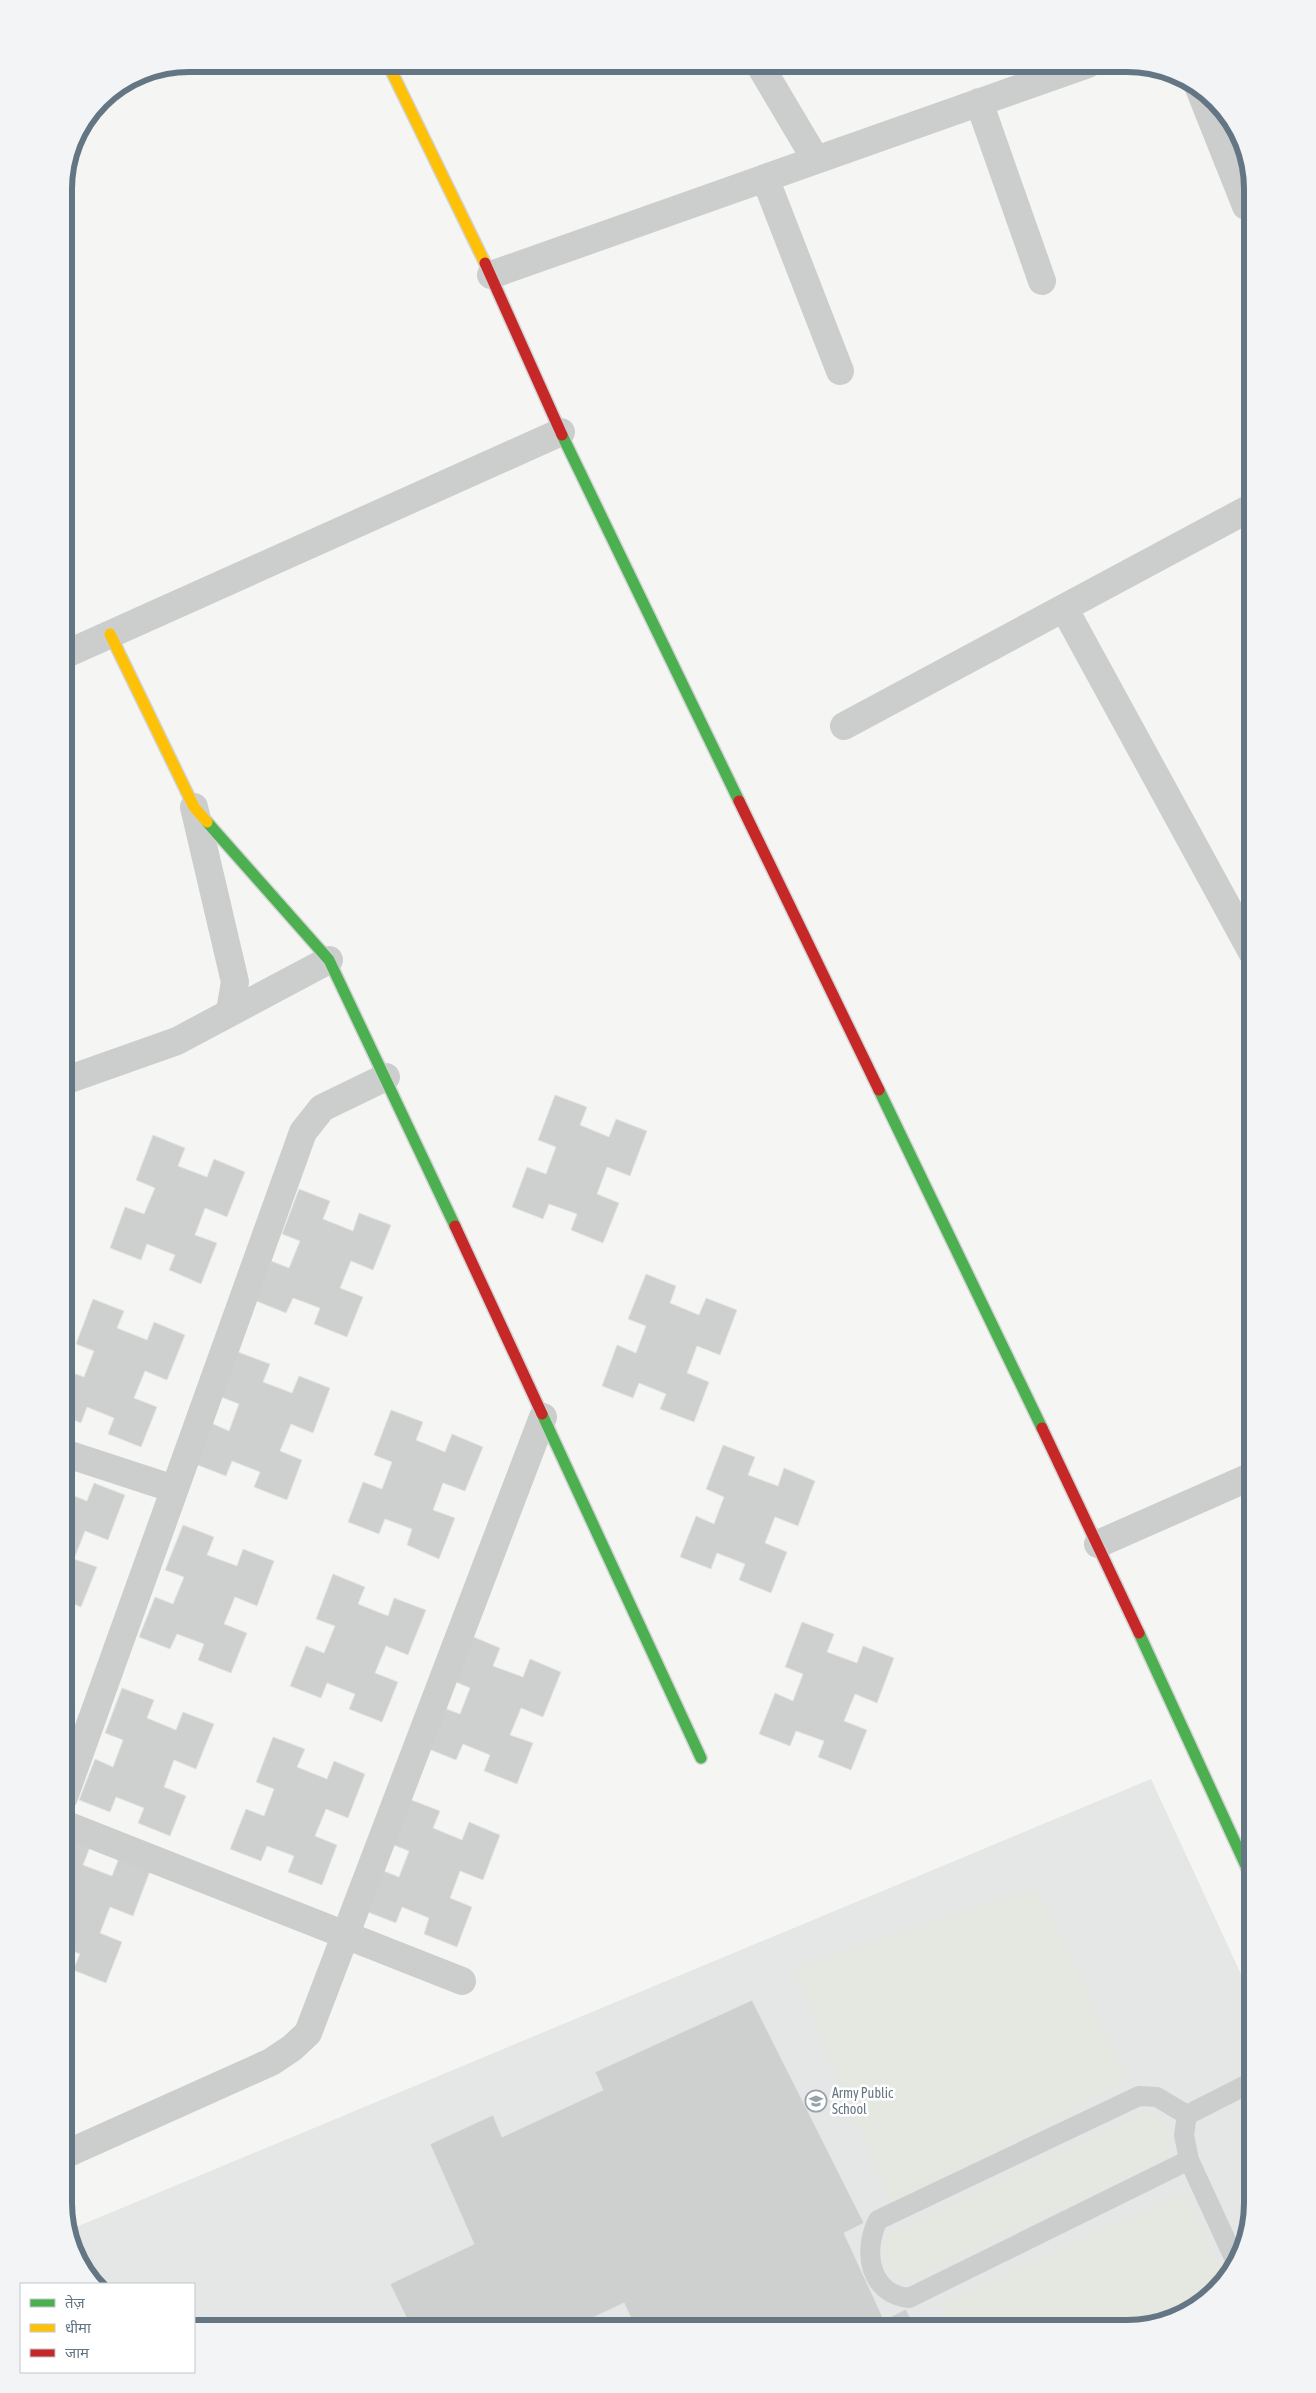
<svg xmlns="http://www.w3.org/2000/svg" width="1316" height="2393" font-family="'Asap Condensed','Noto Sans Devanagari',sans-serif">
<rect width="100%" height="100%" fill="#f5f5f3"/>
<path fill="#e5e7e6" d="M1151,1779L1252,1998V2204L1231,2274L1175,2320L1126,2329H194V2284H100L73,2252L69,2230Z"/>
<path fill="#e4e8e1" d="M1038,1888L1128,2081L892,2204L792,1968Z
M1145,2111L1162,2115L1172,2141L1163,2160L912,2280L893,2277L880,2253L891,2232Z
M1185,2191L1225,2278L1175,2320L1126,2329H952L941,2304Z"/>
<path fill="#ced0cf" stroke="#e4e4e3" d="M555,1095L587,1107L580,1125L609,1137L616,1119L647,1131L630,1176L607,1167L597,1194L619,1203L603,1243L571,1230L577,1214L549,1204L543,1219L512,1207L527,1167L546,1174L556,1147L538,1140Z
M153,1135L185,1148L178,1166L207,1177L214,1159L245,1172L227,1217L205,1208L195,1235L217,1243L201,1284L169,1270L175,1255L147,1244L141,1260L110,1248L125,1207L144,1214L155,1188L136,1180Z
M299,1189L330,1201L323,1219L353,1231L359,1213L391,1225L373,1270L351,1261L340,1288L363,1297L347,1337L314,1324L320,1308L293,1298L286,1313L256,1301L271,1261L289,1268L300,1241L282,1234Z
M646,1274L676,1286L670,1303L699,1315L706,1298L737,1310L720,1355L697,1346L687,1373L709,1382L694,1422L660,1409L666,1394L639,1383L633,1398L602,1386L617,1345L636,1353L646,1326L628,1319Z
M93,1299L124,1311L117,1328L147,1340L154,1322L185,1335L167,1380L145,1371L134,1398L157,1407L141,1447L108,1434L114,1418L87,1407L81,1423L64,1416L65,1370L84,1377L94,1351L76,1344Z
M238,1352L270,1364L263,1382L292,1393L299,1376L330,1388L313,1433L291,1424L280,1451L302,1460L287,1500L254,1487L260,1472L232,1461L226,1476L195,1464L211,1423L229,1431L239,1404L221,1397Z
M391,1410L423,1422L416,1440L445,1452L452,1434L483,1447L465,1491L443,1483L433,1510L455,1518L439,1559L407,1545L412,1529L385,1519L379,1534L348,1522L363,1482L382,1489L392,1462L374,1455Z
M723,1445L755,1457L748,1475L778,1486L784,1468L815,1481L798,1526L775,1517L765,1543L787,1552L771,1593L739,1580L745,1564L717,1553L711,1569L680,1557L696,1516L714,1524L724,1497L706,1489Z
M94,1483L125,1495L108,1540L85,1531L74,1559L97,1567L81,1607L64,1600V1492L87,1501Z
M183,1525L214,1537L207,1555L237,1566L243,1549L274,1561L257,1606L235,1597L224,1624L247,1633L231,1673L198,1660L204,1644L177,1634L170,1649L139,1637L155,1597L173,1604L184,1577L165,1570Z
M333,1574L365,1587L358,1604L388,1616L394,1598L426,1610L408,1655L386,1646L375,1673L398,1682L382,1722L349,1709L355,1694L327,1683L321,1698L290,1686L306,1646L324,1653L335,1626L316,1619Z
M802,1622L834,1634L827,1652L857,1663L863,1646L894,1658L877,1703L855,1694L844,1721L867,1730L851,1770L818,1757L824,1741L796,1731L790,1746L759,1734L775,1693L793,1701L803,1674L785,1667Z
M469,1635L500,1648L493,1666L523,1677L530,1659L561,1672L543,1717L521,1708L510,1735L533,1743L517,1784L484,1771L490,1755L463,1744L456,1760L426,1748L441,1707L460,1714L470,1688L451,1680Z
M122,1688L154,1700L147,1718L176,1730L183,1712L214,1724L196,1769L174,1760L164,1787L186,1796L170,1836L138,1823L144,1808L116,1797L110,1812L79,1800L95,1759L113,1767L123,1740L105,1733Z
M273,1737L305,1749L297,1767L327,1779L334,1761L365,1774L348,1818L326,1809L315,1836L337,1845L322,1885L288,1872L294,1856L267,1846L261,1861L230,1849L246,1809L264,1816L274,1789L256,1782Z
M409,1799L440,1811L433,1828L462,1840L469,1822L500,1835L483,1880L460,1871L450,1898L472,1907L457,1947L424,1934L429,1918L402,1907L396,1923L365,1911L381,1870L399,1877L409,1851L391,1844Z
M64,1837L90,1847L83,1865L112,1876L119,1858L150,1871L133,1916L110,1907L100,1933L122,1942L106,1983L73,1970L80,1954L64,1948Z
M752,2000L864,2223L844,2233L884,2320L906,2309L916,2329H636L624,2303L569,2329H412L390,2284L474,2244L430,2144L493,2115L502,2137L603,2090L595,2072Z"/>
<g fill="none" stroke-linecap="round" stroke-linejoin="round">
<g stroke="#d2d3d4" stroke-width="14">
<path id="fast" d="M562,435L739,801
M207,822L329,960L455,1226
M879,1090L1042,1428
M542,1414L701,1758
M1139,1633L1252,1879"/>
</g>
<g stroke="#d2d3d4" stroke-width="14">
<path id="slow" d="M388,64L485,263
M110,634L194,807L207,822"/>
</g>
<g stroke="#d2d3d4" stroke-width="14">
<path id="jam" d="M485,263L562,435
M739,801L879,1090
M455,1226L542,1414
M1042,1428L1139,1633"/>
</g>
<path stroke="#cccece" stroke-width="20" d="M1187,2115L1157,2097L1139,2096L878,2220C862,2252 870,2294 909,2298L1189,2160
M1235,2260L1189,2160L1184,2135L1187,2115L1252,2082"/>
<path stroke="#cccece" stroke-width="28" d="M759,64L816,160
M1199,88L1246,206
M979,102L1042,281
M765,178L840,371
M491,275L1088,64
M1064,608L1252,952
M64,655L561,432
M844,726L1252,507
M194,807L235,982L230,1011
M64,1081L177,1041L329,960
M64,1453L174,1489
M1098,1544L1252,1476
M64,1797L303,1132L322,1108L386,1077
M64,1824L462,1981
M64,2155L271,2062L292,2048L308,2033L543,1417"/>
<use href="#fast" stroke="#4caf50" stroke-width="11"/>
<use href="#slow" stroke="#ffc107" stroke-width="11"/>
<use href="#jam" stroke="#c62828" stroke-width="11"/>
</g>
<defs>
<g id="school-ring" transform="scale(1.125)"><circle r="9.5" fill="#fff" stroke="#97a2ab" stroke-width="1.5"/><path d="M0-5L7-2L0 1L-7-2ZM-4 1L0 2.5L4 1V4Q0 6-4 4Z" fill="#97a2ab"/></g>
</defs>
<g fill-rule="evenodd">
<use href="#school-ring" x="816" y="2101"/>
</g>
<g text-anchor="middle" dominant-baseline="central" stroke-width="5" stroke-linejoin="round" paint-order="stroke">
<g font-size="14" fill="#647684" stroke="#fff" text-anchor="start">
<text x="832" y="2093">Army Public<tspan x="832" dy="16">School</tspan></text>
</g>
</g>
<path d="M0 0H1316V2393H0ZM189 72H1127A117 117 0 0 1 1244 189V2203A117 117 0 0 1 1127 2320H189A117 117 0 0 1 72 2203V189A117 117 0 0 1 189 72Z" fill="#f3f4f5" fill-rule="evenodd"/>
<path fill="none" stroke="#647684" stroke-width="6" d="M189 72H1127A117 117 0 0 1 1244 189V2203A117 117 0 0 1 1127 2320H189A117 117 0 0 1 72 2203V189A117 117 0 0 1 189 72Z"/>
<rect x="20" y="2283" width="175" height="90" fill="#ffffff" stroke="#c1c8ce"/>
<rect x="30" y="2299" width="25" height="8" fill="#4caf50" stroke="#c1c8ce"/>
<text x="65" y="2308" font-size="15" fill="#647684">तेज़</text>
<rect x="30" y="2324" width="25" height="8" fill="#ffc107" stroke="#c1c8ce"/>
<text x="65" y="2333" font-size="15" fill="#647684">धीमा</text>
<rect x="30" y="2349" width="25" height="8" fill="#c62828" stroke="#c1c8ce"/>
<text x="65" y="2358" font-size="15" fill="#647684">जाम</text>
</svg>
